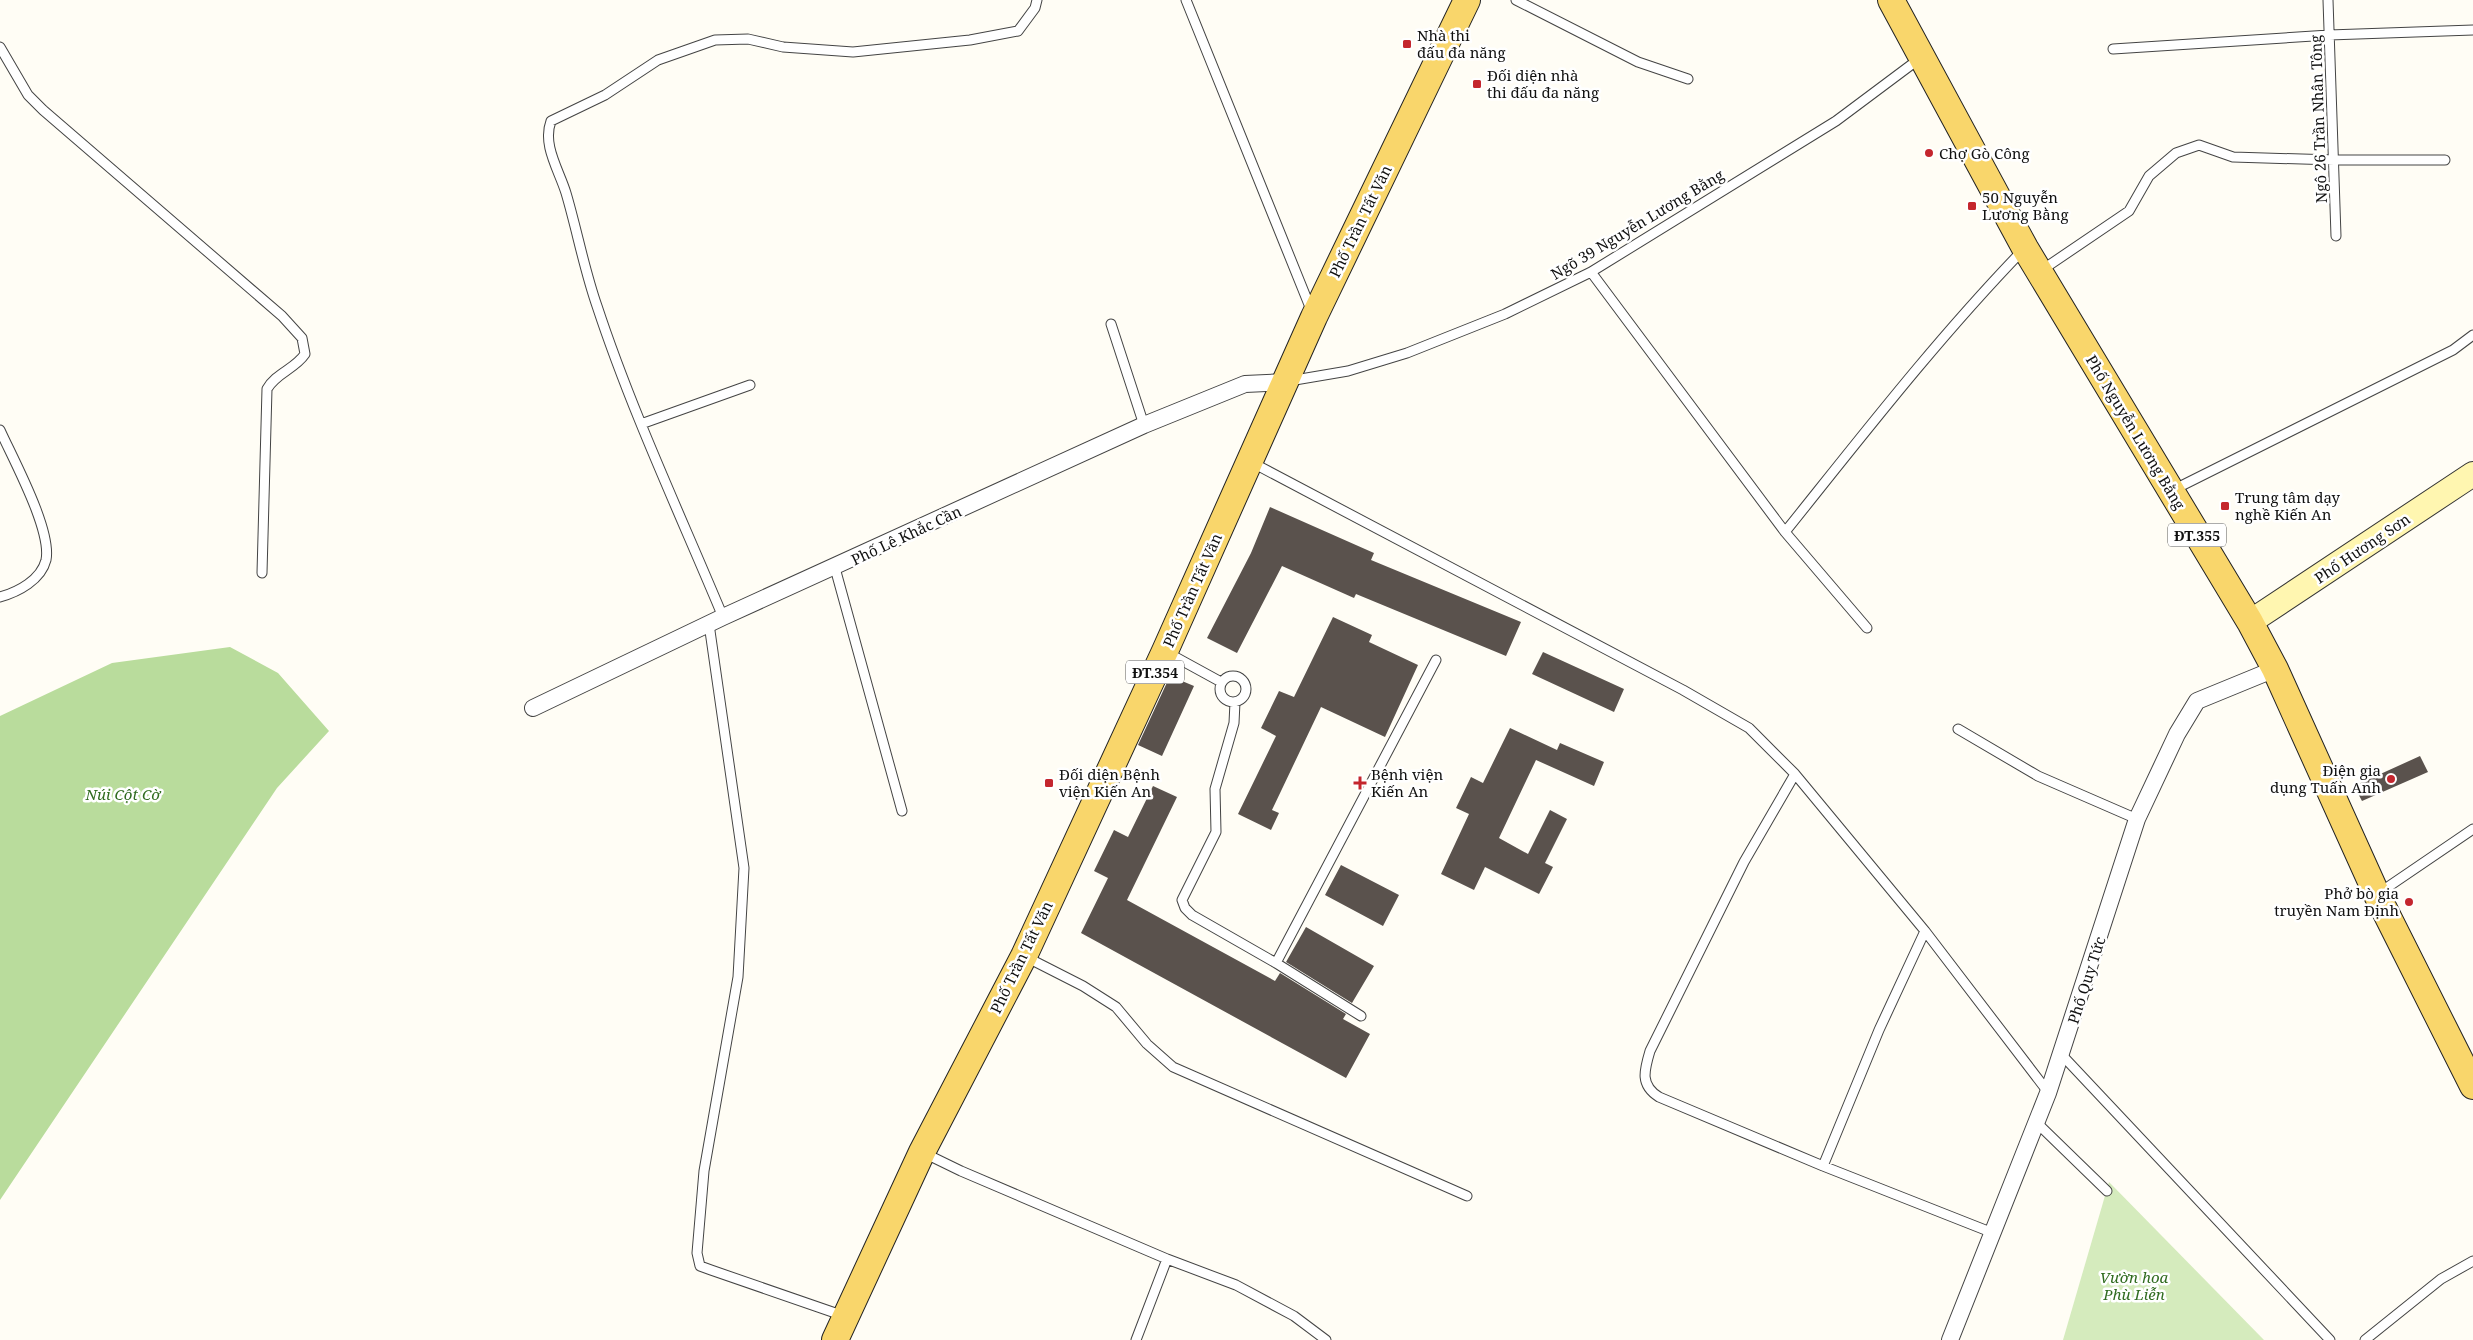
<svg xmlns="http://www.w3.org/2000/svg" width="2473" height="1340" font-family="'Noto Serif',serif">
<rect width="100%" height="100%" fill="#fffdf5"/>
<path fill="#d5ebbd" d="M2109,1182L2264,1340H2063Z"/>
<path fill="#b9dc9c" d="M230,647L278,673L329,731L277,788L0,1200V716L112,663Z"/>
<path fill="#5a524d" d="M1270,507L1374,553L1371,560L1521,622L1506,656L1356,594L1354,598L1282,566L1237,653L1207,638L1251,553Z
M1333,617L1372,635L1369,642L1418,665L1385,737L1321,707L1272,810L1279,813L1271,830L1238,814L1276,736L1261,728L1279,691L1294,697Z
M1543,652L1624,689L1614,712L1532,674Z
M1170,676L1194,686L1162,756L1138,745Z
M1510,728L1557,750L1560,743L1604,762L1594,786L1536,760L1499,838L1528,854L1550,810L1567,819L1545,863L1553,867L1539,894L1485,867L1474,890L1441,874L1469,814L1456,808L1471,777L1483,783Z
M2420,756L2428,772L2362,801L2354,786Z
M1153,786L1177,797L1127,900L1275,981L1280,973L1346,1014L1343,1019L1370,1034L1346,1078L1081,933L1108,878L1094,871L1114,830L1128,837Z
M1341,865L1399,895L1383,926L1325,895Z
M1306,927L1374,966L1352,1003L1286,962Z"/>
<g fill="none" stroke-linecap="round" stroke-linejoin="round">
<g stroke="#444" stroke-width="11">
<path id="lane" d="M1186,0L1312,312
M1516,0L1638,62L1688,79
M2328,0L2336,236
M0,47L28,95L43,110L282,316L302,338L305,354C295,369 276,373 267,389L262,573
M2113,49L2329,35L2473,30
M2042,270L2129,211L2149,176L2176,153L2199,145L2233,157L2334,160H2445
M1591,272L1785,532L1867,628
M1111,324L1144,425
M1289,381L1348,371L1407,353L1505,314L1591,272L1836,121L1919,59
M641,424L750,385
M0,430C13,459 52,530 46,560C41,580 18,592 0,597
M1251,462L1683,690L1749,728L1795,774L1925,931L2048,1092
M2173,490L2453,350L2473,335
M1785,532C1862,436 1937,339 2023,250
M835,568L902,811
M723,617C680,514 632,412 597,306C584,269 577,230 566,193C559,170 542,145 551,121L605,95L658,60L715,40L748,39L783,47L853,52L970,40L1018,31L1035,8L1037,0
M709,624L744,868L738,977L704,1171L697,1253L700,1266L711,1270L844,1316
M1168,653L1221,682
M1220 689a13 13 0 1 1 26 0a13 13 0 1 1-26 0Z
M1235,702L1234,723L1215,789L1216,832L1182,900L1185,908L1192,915L1276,963L1436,660
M1958,729L2038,776L2137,819
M1795,774L1744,862L1650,1051C1644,1071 1640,1085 1659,1097L1823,1166L1993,1233
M2379,893L2473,829
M1026,957L1083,986L1116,1007L1147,1044L1173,1067L1467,1196
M1276,963L1361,1016
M2061,1054L2330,1340
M2036,1122L2107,1191
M924,1153L961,1171L1167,1259L1236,1285L1294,1316L1326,1340
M1823,1166L1879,1030L1925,931
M1136,1340L1167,1259
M2365,1340L2441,1279L2473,1261"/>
</g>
<g stroke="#444" stroke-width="18">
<path id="street" d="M533,708L723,617L1144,425L1245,384L1285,382
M1950,1340L2048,1093L2137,819L2177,734L2197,701L2275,669"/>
</g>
<g stroke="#333" stroke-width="26">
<path id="secondary" d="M2250,622L2473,474"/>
</g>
<g stroke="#222" stroke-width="28">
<path id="primary" d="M1891,0L2025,248L2250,622L2275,669L2377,895L2473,1086
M835,1340L922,1152L1024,956L1165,651L1314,317L1467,0"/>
</g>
<use href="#lane" stroke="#fff" stroke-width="9"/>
<use href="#street" stroke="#fff" stroke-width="16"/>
<use href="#secondary" stroke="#fff6b0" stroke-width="24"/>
<use href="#primary" stroke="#f9d66b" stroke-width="26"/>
</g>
<g fill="#c4262e" stroke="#fff" stroke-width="2">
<rect x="1402" y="39" width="10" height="10" rx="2.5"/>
<rect x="1472" y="79" width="10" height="10" rx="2.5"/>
<circle cx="1929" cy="153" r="5"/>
<rect x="1967" y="201" width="10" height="10" rx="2.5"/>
<rect x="2220" y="501" width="10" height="10" rx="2.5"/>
<circle cx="2391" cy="779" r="5"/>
<rect x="1044" y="778" width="10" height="10" rx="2.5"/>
<path d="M1357.5 775.5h5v5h5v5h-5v5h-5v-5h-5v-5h5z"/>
<circle cx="2409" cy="902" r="5"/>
</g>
<g text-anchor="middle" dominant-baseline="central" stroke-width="5" stroke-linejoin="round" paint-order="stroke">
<g fill="#fff" stroke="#585858" stroke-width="1">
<rect x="2168" y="523.5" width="58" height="23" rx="4"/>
<rect x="1126" y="660.5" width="58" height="23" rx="4"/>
</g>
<g font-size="14" font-weight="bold" fill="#111">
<text x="2197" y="535">ĐT.355</text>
<text x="1155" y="672">ĐT.354</text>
</g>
<g font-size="15" fill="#111" stroke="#fff" text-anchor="start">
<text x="1417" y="35">Nhà thi<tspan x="1417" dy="17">đấu đa năng</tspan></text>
<text x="1487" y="75">Đối diện nhà<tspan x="1487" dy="17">thi đấu đa năng</tspan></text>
<text x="1939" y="153">Chợ Gò Công</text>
<text x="1982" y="197">50 Nguyễn<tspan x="1982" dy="17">Lương Bằng</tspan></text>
<text x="2235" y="497">Trung tâm dạy<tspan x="2235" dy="17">nghề Kiến An</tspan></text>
<text x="2381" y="770" text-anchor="end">Điện gia<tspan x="2381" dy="17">dụng Tuấn Anh</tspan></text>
<text x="1059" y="774">Đối diện Bệnh<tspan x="1059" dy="17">viện Kiến An</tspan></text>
<text x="1371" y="774">Bệnh viện<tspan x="1371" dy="17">Kiến An</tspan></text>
<text x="2399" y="893" text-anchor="end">Phở bò gia<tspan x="2399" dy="17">truyền Nam Định</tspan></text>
</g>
<g font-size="15" fill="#111" stroke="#fff">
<text transform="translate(2318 119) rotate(-92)">Ngô 26 Trần Nhân Tông</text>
<text transform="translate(1360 221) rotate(-64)">Phố Trần Tất Văn</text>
<text transform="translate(1637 224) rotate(-31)">Ngõ 39 Nguyễn Lương Bằng</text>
<text transform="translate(2136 432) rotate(59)">Phố Nguyễn Lương Bằng</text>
<text transform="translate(906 535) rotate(-25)">Phố Lê Khắc Cần</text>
<text transform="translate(2362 548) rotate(-34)">Phố Hương Sơn</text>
<text transform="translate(1192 590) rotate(-66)">Phố Trần Tất Văn</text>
<text transform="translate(1021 957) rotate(-64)">Phố Trần Tất Văn</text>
<text transform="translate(2086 980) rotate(-72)">Phố Quy Tức</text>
</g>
<g font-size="15" font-style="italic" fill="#2f6b1f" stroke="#fff">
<text x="123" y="794">Núi Cột Cờ</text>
<text x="2134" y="1277">Vườn hoa<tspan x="2134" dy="17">Phù Liễn</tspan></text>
</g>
</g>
</svg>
